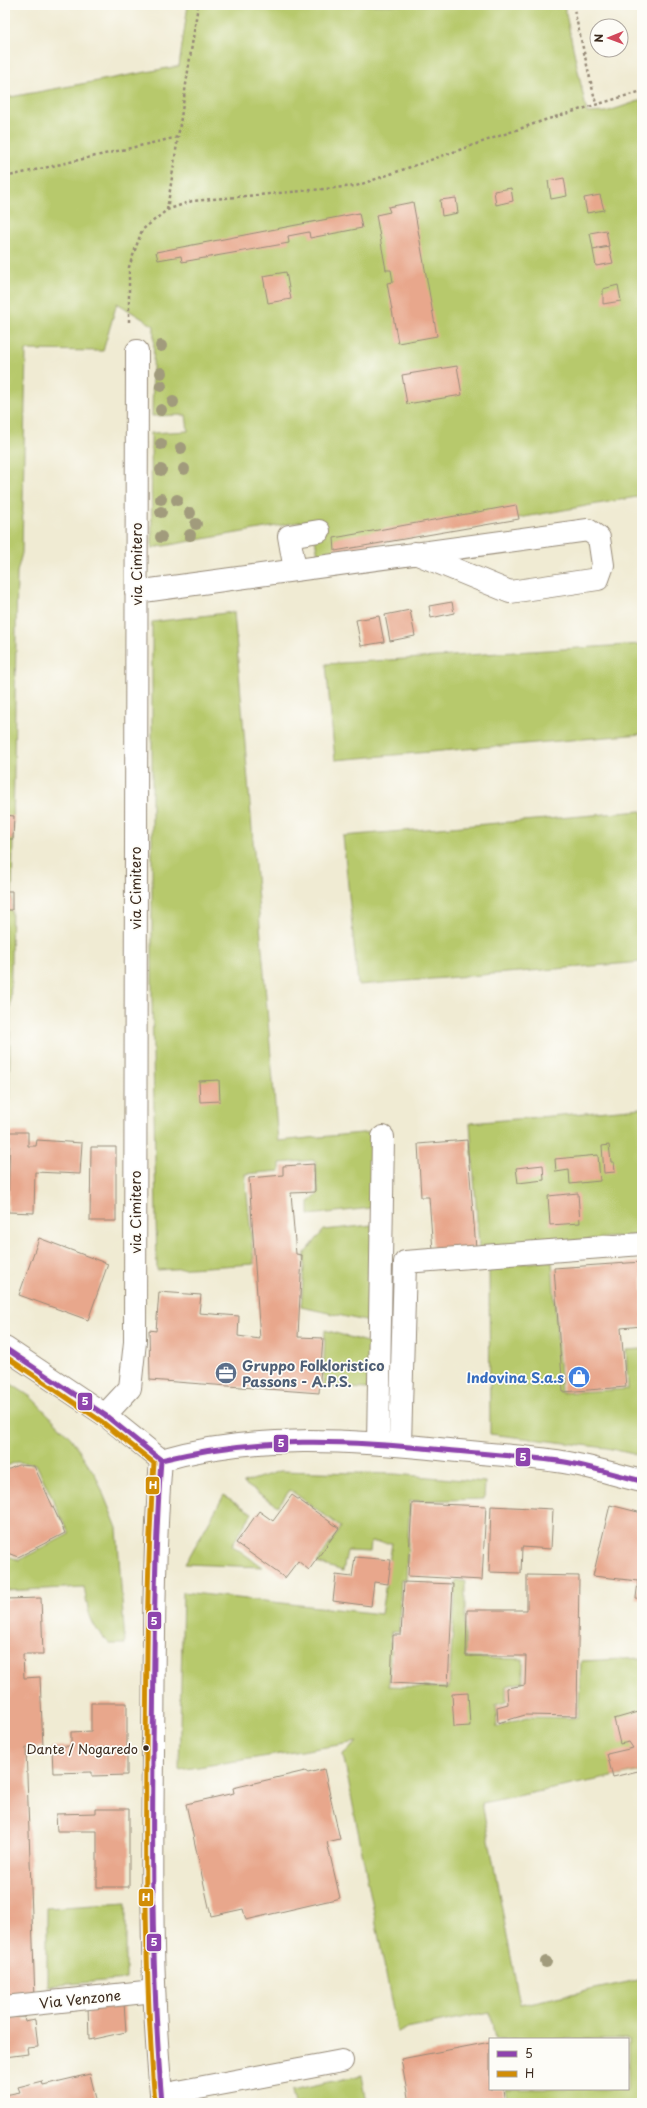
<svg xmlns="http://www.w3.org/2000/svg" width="647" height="2108" font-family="'Playpen Sans',sans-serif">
<rect width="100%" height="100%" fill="#fdfcf7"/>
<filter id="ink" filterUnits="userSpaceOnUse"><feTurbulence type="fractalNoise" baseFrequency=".025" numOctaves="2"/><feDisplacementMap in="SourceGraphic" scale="8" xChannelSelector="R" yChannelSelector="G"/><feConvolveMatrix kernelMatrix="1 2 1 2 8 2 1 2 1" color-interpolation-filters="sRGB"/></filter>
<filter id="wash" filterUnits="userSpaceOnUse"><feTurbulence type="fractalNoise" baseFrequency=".012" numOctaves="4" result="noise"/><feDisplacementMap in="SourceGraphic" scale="16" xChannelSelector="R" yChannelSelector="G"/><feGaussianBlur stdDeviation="0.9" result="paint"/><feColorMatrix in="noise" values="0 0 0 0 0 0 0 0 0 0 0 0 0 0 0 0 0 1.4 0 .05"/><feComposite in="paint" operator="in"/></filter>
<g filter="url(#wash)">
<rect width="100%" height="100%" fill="#f0ebd3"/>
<path fill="#b7c96c" stroke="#797a45" d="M188,5H564L587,113L606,112L642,100V496L318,554L311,520L152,548L151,433L188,431L186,415L152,416L154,326L117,303L103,351L26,350L22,553L17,572L9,1100L5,1089V98L179,66Z
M234,612L278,1141L372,1132L371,1208L309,1215V1202L318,1193L315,1160L280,1163V1171L245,1174L254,1264L157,1270L152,1000V622Z
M642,644V734L335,760L326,664Z
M642,811V962L358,985L343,836Z
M642,1108V1235L479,1248L470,1123Z
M372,1225L370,1322L301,1307L305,1253L324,1230Z
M552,1261L561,1393L628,1389L626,1350L642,1349V1456L607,1448L490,1434L489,1266Z
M325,1330L370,1343L369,1389L323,1387Z
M5,1380L31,1397L71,1438L96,1476L117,1528L125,1644H110C88,1623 89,1614 84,1587L5,1591V1555L19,1560L69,1534L36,1464L16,1462L5,1467Z
M280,1471L395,1474L485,1482L484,1499L410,1501L406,1579H401L399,1632H391L389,1686L449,1688L456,1581H465V1658L523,1659V1682L506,1686V1702L496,1705L497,1727L526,1717L578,1718L581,1661L642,1658V1771L482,1803L520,2005L642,1979V2103H508L505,2089H628V2039H495L490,2012L397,2031L343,1754L358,1742L179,1770L183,1592L381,1614L392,1543L371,1542L370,1552L347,1551L343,1571L317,1563L341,1527L290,1490L278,1506L243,1483Z
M224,1495L252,1513L232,1545L262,1567L185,1564Z
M126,1903V1979L47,1986V1908Z
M362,2075L367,2103H295L292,2090Z"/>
<g id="blocks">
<path fill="#e8a78c" d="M564,178L567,196L551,199L548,181Z
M511,188L513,201L496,205L494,191Z
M600,195L604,210L587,213L584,198Z
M456,198L458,213L442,216L440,200Z
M413,202L437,336L398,343L387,283L393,282L391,270H386L376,215L390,212L388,207Z
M359,213L362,228L310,238L309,232L288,236L289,243L182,262L181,256L158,260L156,252Z
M606,230L609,246L593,249L590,233Z
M609,247L613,263L596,266L593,250Z
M286,272L291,299L268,303L263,276Z
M618,285L621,301L603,304V289Z
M457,366L462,395L407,404L402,375Z
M516,505L519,519L335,551L334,538Z
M452,602L454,613L431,618L429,606Z
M410,610L415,636L390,641L385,615Z
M379,616L384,642L361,646L356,620Z
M5,815L14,816L13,839H5Z
M5,891H12V910H5Z
M219,1080L220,1101L200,1102L199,1081Z
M10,1132H28V1146H36L37,1140L82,1143L80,1174L35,1172L34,1213L8,1212Z
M467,1140L476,1248L433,1251L429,1197H421L418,1144Z
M609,1145L611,1162H614L615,1172L604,1173L602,1146Z
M91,1147H116V1221H90Z
M598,1155L600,1181L570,1184L569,1170L556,1172L555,1159Z
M314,1164L315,1192L291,1193L296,1254L302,1255L298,1337L323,1338L319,1393L150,1380L149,1330L156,1331L159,1292L201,1295L199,1313L239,1316L238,1336L260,1339L249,1178L283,1175V1166Z
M543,1165L544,1180L518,1183L516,1168Z
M578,1193L580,1223L550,1225L548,1196Z
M39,1238L108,1264L88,1320L19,1295Z
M642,1262V1326L621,1328L626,1387L563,1392L554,1268Z
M18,1465L34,1466L65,1533L18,1557L5,1552V1471Z
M292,1495L339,1528L309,1570L298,1561L285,1578L236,1543L259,1511L273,1521Z
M412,1503L486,1506L482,1580L408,1576Z
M610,1505L642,1513V1599L636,1598L638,1581L593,1576Z
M491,1506L553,1509L551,1549L522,1547L521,1573L489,1572Z
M355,1557L391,1560L388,1584L374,1582L371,1606L333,1601L336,1575L352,1577Z
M527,1575L579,1576L577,1716L525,1715L498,1723L497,1707L508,1704L507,1688L525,1685L526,1656H466L467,1610H527Z
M404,1582L453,1584L448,1686L391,1683L393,1635H401Z
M41,1598L43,1654H23L24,1678L40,1677L43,1747L26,1748L35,1999L5,2001V1599Z
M468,1693L470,1726L454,1727L452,1694Z
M91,1703H127V1775L92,1776V1772L53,1773L52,1747L71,1746V1732L91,1731Z
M642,1711V1770L613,1777L607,1754L633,1748L629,1742L620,1744L614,1719Z
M324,1769L340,1839L327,1842L340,1898L246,1920L243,1909L211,1916L186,1804L234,1793L233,1788L305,1771L308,1773Z
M96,1809H129V1887H97V1831H57L56,1814L96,1813Z
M124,2003L126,2032L89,2040L88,2005Z
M24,2017L25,2022L35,2020L38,2047L27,2048L28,2054L5,2057V2018Z
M490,2042V2089H503L505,2103H409L401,2059Z
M90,2074L97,2103H5V2095L20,2092L18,2087L42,2081L43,2085Z"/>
</g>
</g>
<g filter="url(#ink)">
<use href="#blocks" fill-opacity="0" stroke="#968a78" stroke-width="1"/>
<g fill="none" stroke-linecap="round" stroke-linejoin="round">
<g stroke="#968a78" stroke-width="24">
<path id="minor" d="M295,570L289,536L319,531
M136,592L588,530L599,538L603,565L598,579L510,592L415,553
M5,1348L105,1415L161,1460
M105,1415L130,1388L135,1342L137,351
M378,1443L383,1137
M400,1445L405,1262L642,1244
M161,1460C153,1557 154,1654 153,1751C152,1868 150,1987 162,2103
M161,1460C253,1433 353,1440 448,1450C486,1454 525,1456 563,1462C589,1466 616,1475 642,1481
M5,2007L154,1991
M161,2095L342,2061"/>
</g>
<path stroke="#968a78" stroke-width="2.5" stroke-dasharray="3 3" stroke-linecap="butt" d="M573,5L596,104
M5,177L178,137
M167,210L198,5
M129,322V267L142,230L167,210L192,201L356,186L545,120L642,91"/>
<use href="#minor" stroke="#fff" stroke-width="22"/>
<g stroke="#fdfcf7" stroke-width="8">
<path id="bus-1" d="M5,1348L105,1415L161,1460
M161,1460C154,1557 154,1654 153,1751C152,1868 152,1986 162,2103
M161,1460C258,1436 346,1440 444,1450C485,1454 525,1456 565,1462C591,1467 616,1475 642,1481"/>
</g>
<g stroke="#fdfcf7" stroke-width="8">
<path id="bus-2" d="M5,1356L101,1421L154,1463C147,1558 147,1654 146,1749C145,1868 145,1985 155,2103"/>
</g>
<use href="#bus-1" stroke="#8e44ad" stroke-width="5"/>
<use href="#bus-2" stroke="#d18d06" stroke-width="5"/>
</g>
<g fill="#a19b7c">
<circle cx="161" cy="346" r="6"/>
<circle cx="161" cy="373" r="6"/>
<circle cx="161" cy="386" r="6"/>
<circle cx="173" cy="402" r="6"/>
<circle cx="161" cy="410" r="6"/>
<circle cx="161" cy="444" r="6"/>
<circle cx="181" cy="448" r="6"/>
<circle cx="184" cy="469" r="6"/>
<circle cx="161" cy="470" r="6"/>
<circle cx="161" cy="499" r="6"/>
<circle cx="177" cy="500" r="6"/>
<circle cx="161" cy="512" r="6"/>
<circle cx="190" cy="513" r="6"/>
<circle cx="196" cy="524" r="6"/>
<circle cx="190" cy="535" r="6"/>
<circle cx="161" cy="537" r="6"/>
<circle cx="546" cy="1962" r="6"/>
</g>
</g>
<defs>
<g id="office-disc" transform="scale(1.15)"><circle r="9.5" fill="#5c6f8a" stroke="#fdfcf7"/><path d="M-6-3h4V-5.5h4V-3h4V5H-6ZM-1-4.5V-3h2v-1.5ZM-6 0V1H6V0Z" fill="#fff"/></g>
<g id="shop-disc" transform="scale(1.15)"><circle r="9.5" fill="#3f7fe0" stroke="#fdfcf7"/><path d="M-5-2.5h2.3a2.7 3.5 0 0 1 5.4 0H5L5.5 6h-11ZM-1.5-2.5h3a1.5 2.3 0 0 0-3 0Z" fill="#fff"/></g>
</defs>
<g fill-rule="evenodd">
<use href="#office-disc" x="226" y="1373"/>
<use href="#shop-disc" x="579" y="1377"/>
</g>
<circle fill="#3b2a1e" stroke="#fdfcf7" stroke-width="1.5" cx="146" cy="1748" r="3.5"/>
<g text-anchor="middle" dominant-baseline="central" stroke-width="3.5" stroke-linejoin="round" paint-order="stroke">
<g font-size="13" fill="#3b2a1e" stroke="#fdfcf7" text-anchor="end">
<text x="138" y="1748">Dante / Nogaredo</text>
</g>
<g font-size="14" fill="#3b2a1e" stroke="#fdfcf7">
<text transform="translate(136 564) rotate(-90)">via Cimitero</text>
<text transform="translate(135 888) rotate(-90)">via Cimitero</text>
<text transform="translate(135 1212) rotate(-90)">via Cimitero</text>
<text transform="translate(80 1999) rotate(-6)">Via Venzone</text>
</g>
<g font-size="14" font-weight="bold" fill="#4e5e75" stroke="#fdfcf7" text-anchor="start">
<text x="242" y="1365">Gruppo Folkloristico<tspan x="242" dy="16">Passons - A.P.S.</tspan></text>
</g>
<g font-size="14" font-weight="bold" fill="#366cbe" stroke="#fdfcf7" text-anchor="end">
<text x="564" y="1377">Indovina S.a.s</text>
</g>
</g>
<g stroke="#fdfcf7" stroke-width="1.5">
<rect x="77" y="1392" width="16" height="19" rx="4" fill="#8e44ad"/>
<rect x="273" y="1434" width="16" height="19" rx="4" fill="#8e44ad"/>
<rect x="515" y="1447" width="16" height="20" rx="4" fill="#8e44ad"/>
<rect x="145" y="1476" width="15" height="19" rx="4" fill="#d18d06"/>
<rect x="147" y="1611" width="15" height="19" rx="4" fill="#8e44ad"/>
<rect x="138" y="1888" width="16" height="19" rx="4" fill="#d18d06"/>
<rect x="146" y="1933" width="16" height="19" rx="4" fill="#8e44ad"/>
</g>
<g font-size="11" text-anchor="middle" font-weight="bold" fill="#fff">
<text x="85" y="1405">5</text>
<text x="281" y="1447">5</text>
<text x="523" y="1461">5</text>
<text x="153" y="1489">H</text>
<text x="154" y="1625">5</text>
<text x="146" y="1901">H</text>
<text x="154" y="1946">5</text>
</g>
<rect width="647" height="2108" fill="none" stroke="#fdfcf7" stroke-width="20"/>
<rect x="489" y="2038" width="140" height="52" fill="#fdfcf7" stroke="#afa8a0"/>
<rect x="497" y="2051" width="20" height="6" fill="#8e44ad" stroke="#afa8a0"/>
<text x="525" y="2058" font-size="12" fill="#3b2a1e">5</text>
<rect x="497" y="2071" width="20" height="6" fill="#d18d06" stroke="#afa8a0"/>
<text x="525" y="2078" font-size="12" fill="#3b2a1e">H</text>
<g transform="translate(609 38) rotate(269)"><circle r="19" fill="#fdfcf7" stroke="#afa8a0"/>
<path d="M0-3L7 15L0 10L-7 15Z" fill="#d1495b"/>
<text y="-6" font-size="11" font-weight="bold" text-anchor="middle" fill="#3b2a1e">N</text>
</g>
</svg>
